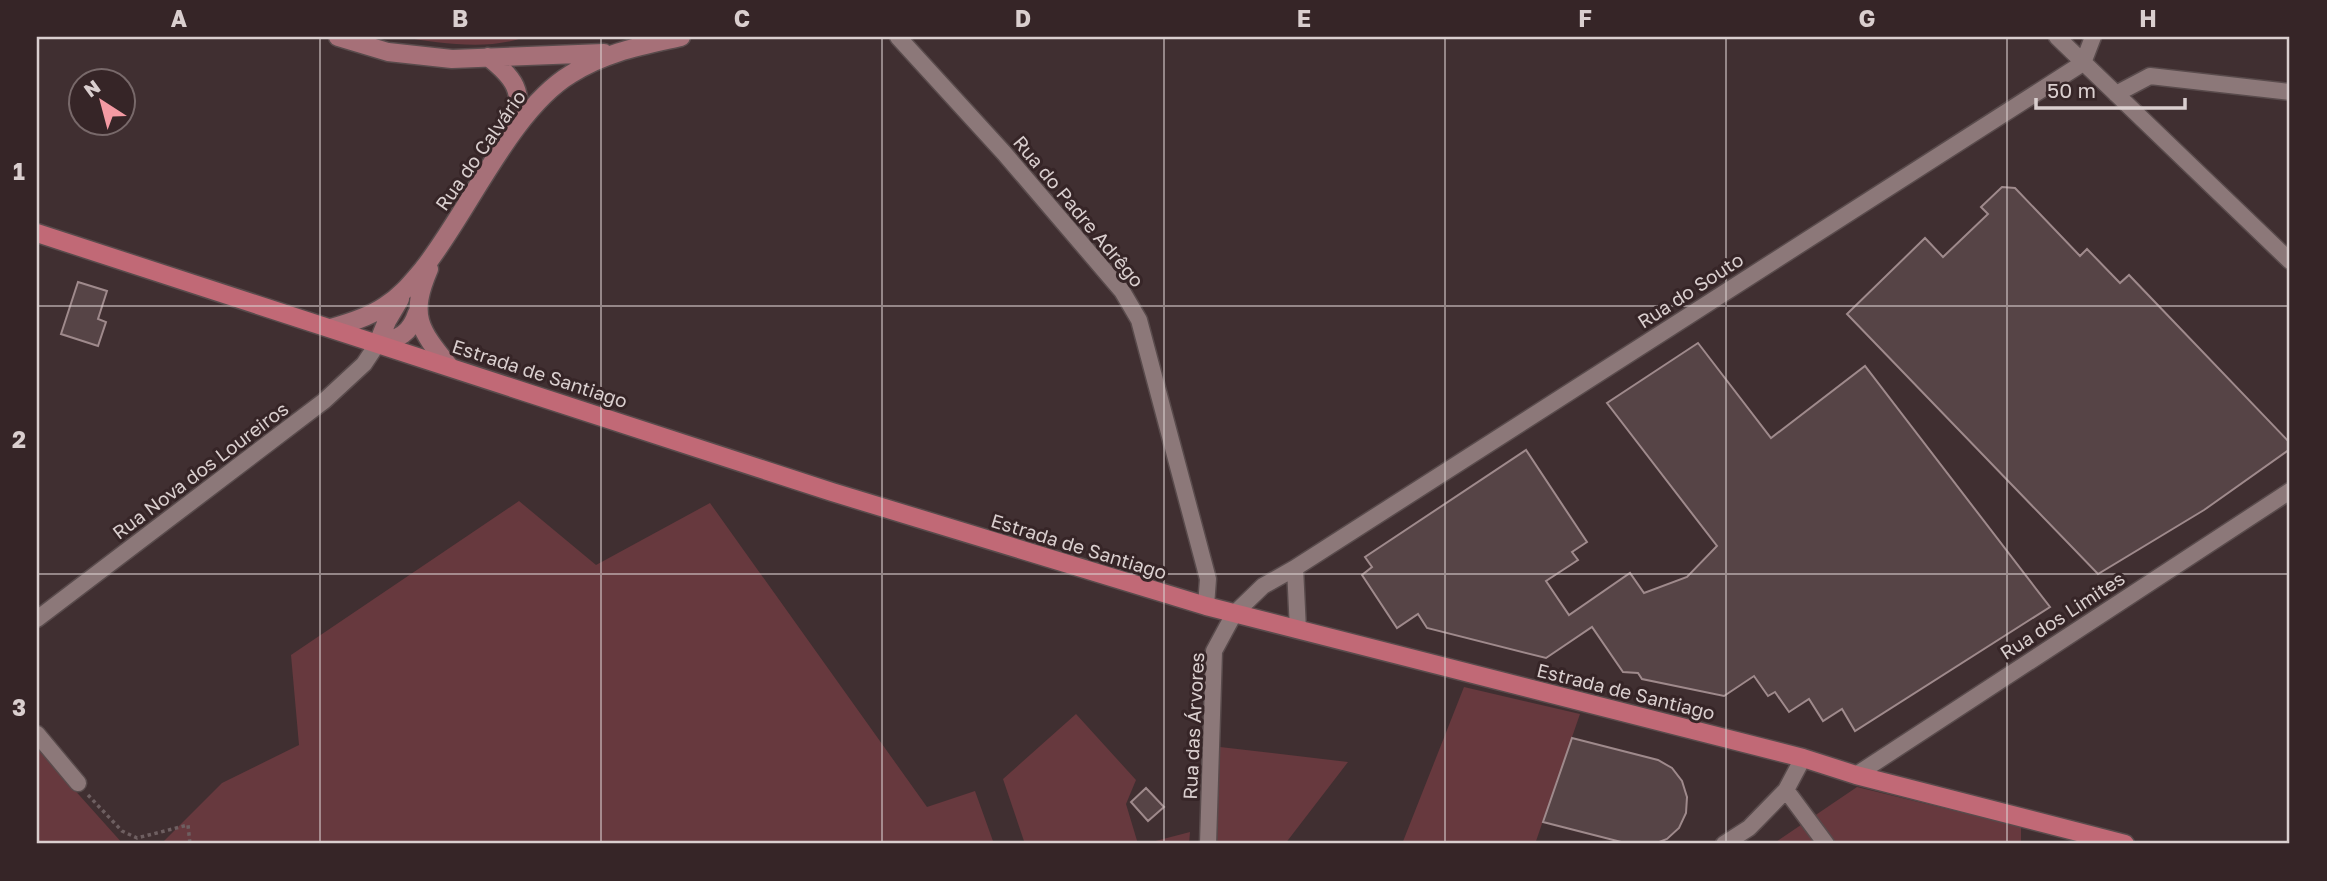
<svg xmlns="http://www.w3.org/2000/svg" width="2327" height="881" font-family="'Golos Text',sans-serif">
<rect width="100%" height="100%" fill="#402f31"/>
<path fill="#67393e" d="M401,37H525C487,51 440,43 401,37Z
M519,501L596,565L710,503L927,807L975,791L994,844H161L222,783L299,745L291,655Z
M1464,687L1580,714L1535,844H1402Z
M1076,714L1136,780L1126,804L1138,844H1025L1003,779Z
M1220,747L1348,762L1285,844H1217Z
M37,748L123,844H37Z
M1857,787L2021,827V844H1773Z
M1190,832L1189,844H1144Z"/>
<path fill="#564446" stroke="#9f8a8c" stroke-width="2" d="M2002,187L2015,188L2080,256L2087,249L2120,283L2129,275L2290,443V449L2204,510L2098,574L1847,314L1925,238L1943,257L1988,214L1981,207Z
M78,282L107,291L98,319L106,322L98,346L61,334Z
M1698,343L1771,438L1865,366L2050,607L1855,731L1842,709L1823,721L1809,699L1789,712L1775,692L1768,696L1754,676L1724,696L1642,679L1638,673L1623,672L1592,627L1546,658L1427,628L1418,614L1397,628L1362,575L1372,567L1365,557L1526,450L1587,542L1572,552L1578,560L1546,581L1569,615L1630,573L1644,593L1687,577L1717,546L1607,403Z
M1572,738L1658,760L1672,768L1682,781L1687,797L1686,813L1679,828L1667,839L1654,844H1629L1543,822Z
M1146,788L1164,807L1148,821L1131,802Z"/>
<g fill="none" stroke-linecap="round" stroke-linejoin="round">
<g stroke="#594b4c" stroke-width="19">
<path id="minor" d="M898,37L1004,153L1122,291L1139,320L1208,579L1206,606
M2057,37L2290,261
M2116,94L2150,76L2290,92
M1295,568L1298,630
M37,619L324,401L364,364L378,343
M37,734L78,783
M1856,775L2290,491
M1786,790L1826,844
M1208,844L1214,651L1234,614L1263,586L1295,568L2083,63L2093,37
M1724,844L1749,828L1786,790L1803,758"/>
</g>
<g stroke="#594b4c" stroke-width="21">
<path id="secondary" d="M338,37L388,52L452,59L604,53
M488,57C515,78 523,91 517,125
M429,269C409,316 419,329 449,366
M331,328C349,323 369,317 385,306C401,296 411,283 423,269C468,213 511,110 571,74C606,52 641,46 681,37
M378,343L387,321L400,299
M378,343C399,339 410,334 417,313"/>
</g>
<g stroke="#594b4c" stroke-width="21">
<path id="primary" d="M37,233L832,492L1206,606L1803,758L1856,775L2125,844"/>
</g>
<path stroke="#6e5f61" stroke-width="3.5" stroke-dasharray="3.5 3.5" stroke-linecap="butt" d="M88,795L122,831L137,838L188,825L190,844"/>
<use href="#minor" stroke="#8c7879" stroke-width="16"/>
<use href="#secondary" stroke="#a67078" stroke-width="18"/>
<use href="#primary" stroke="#c16976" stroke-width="18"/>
</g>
<path fill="none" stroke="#dacfcf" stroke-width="2" stroke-opacity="0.55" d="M320,37V844M601,37V844M882,37V844M1164,37V844M1445,37V844M1726,37V844M2007,37V844M37,306H2290M37,574H2290"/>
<g text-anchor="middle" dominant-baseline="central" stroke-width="6" stroke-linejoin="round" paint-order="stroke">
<g font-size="19" fill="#dacfcf" stroke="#362527">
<text transform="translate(480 150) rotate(-55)">Rua do Calvário</text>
<text transform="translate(1079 211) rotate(50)">Rua do Padre Adrêgo</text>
<text transform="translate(1690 290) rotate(-33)">Rua do Souto</text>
<text transform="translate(540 373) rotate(18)">Estrada de Santiago</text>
<text transform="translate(200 470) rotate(-37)">Rua Nova dos Loureiros</text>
<text transform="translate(1079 546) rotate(17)">Estrada de Santiago</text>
<text transform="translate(2062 615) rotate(-33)">Rua dos Limites</text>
<text transform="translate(1626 691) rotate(14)">Estrada de Santiago</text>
<text transform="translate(1193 726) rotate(-87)">Rua das Árvores</text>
</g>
</g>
<rect width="2327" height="881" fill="none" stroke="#362527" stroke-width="77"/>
<g transform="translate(102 102) rotate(324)"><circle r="33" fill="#362527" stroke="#78696a" stroke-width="2"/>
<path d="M0-5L12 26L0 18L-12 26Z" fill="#f49aa3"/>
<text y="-10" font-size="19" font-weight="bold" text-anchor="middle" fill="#dacfcf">N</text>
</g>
<path d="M2036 98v10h149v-10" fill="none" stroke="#dacfcf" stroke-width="3.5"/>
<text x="2047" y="98" font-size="21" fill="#dacfcf" stroke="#362527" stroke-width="5" paint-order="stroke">50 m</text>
<rect x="38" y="38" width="2250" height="804" fill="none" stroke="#dacfcf" stroke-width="2.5"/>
<g font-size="23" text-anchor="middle" font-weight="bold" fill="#dacfcf">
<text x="179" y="27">A</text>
<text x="460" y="27">B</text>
<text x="742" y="27">C</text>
<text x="1023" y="27">D</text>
<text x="1304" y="27">E</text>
<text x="1585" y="27">F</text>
<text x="1867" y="27">G</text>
<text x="2148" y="27">H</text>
<text x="19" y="180">1</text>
<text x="19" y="448">2</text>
<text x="19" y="716">3</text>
</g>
</svg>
